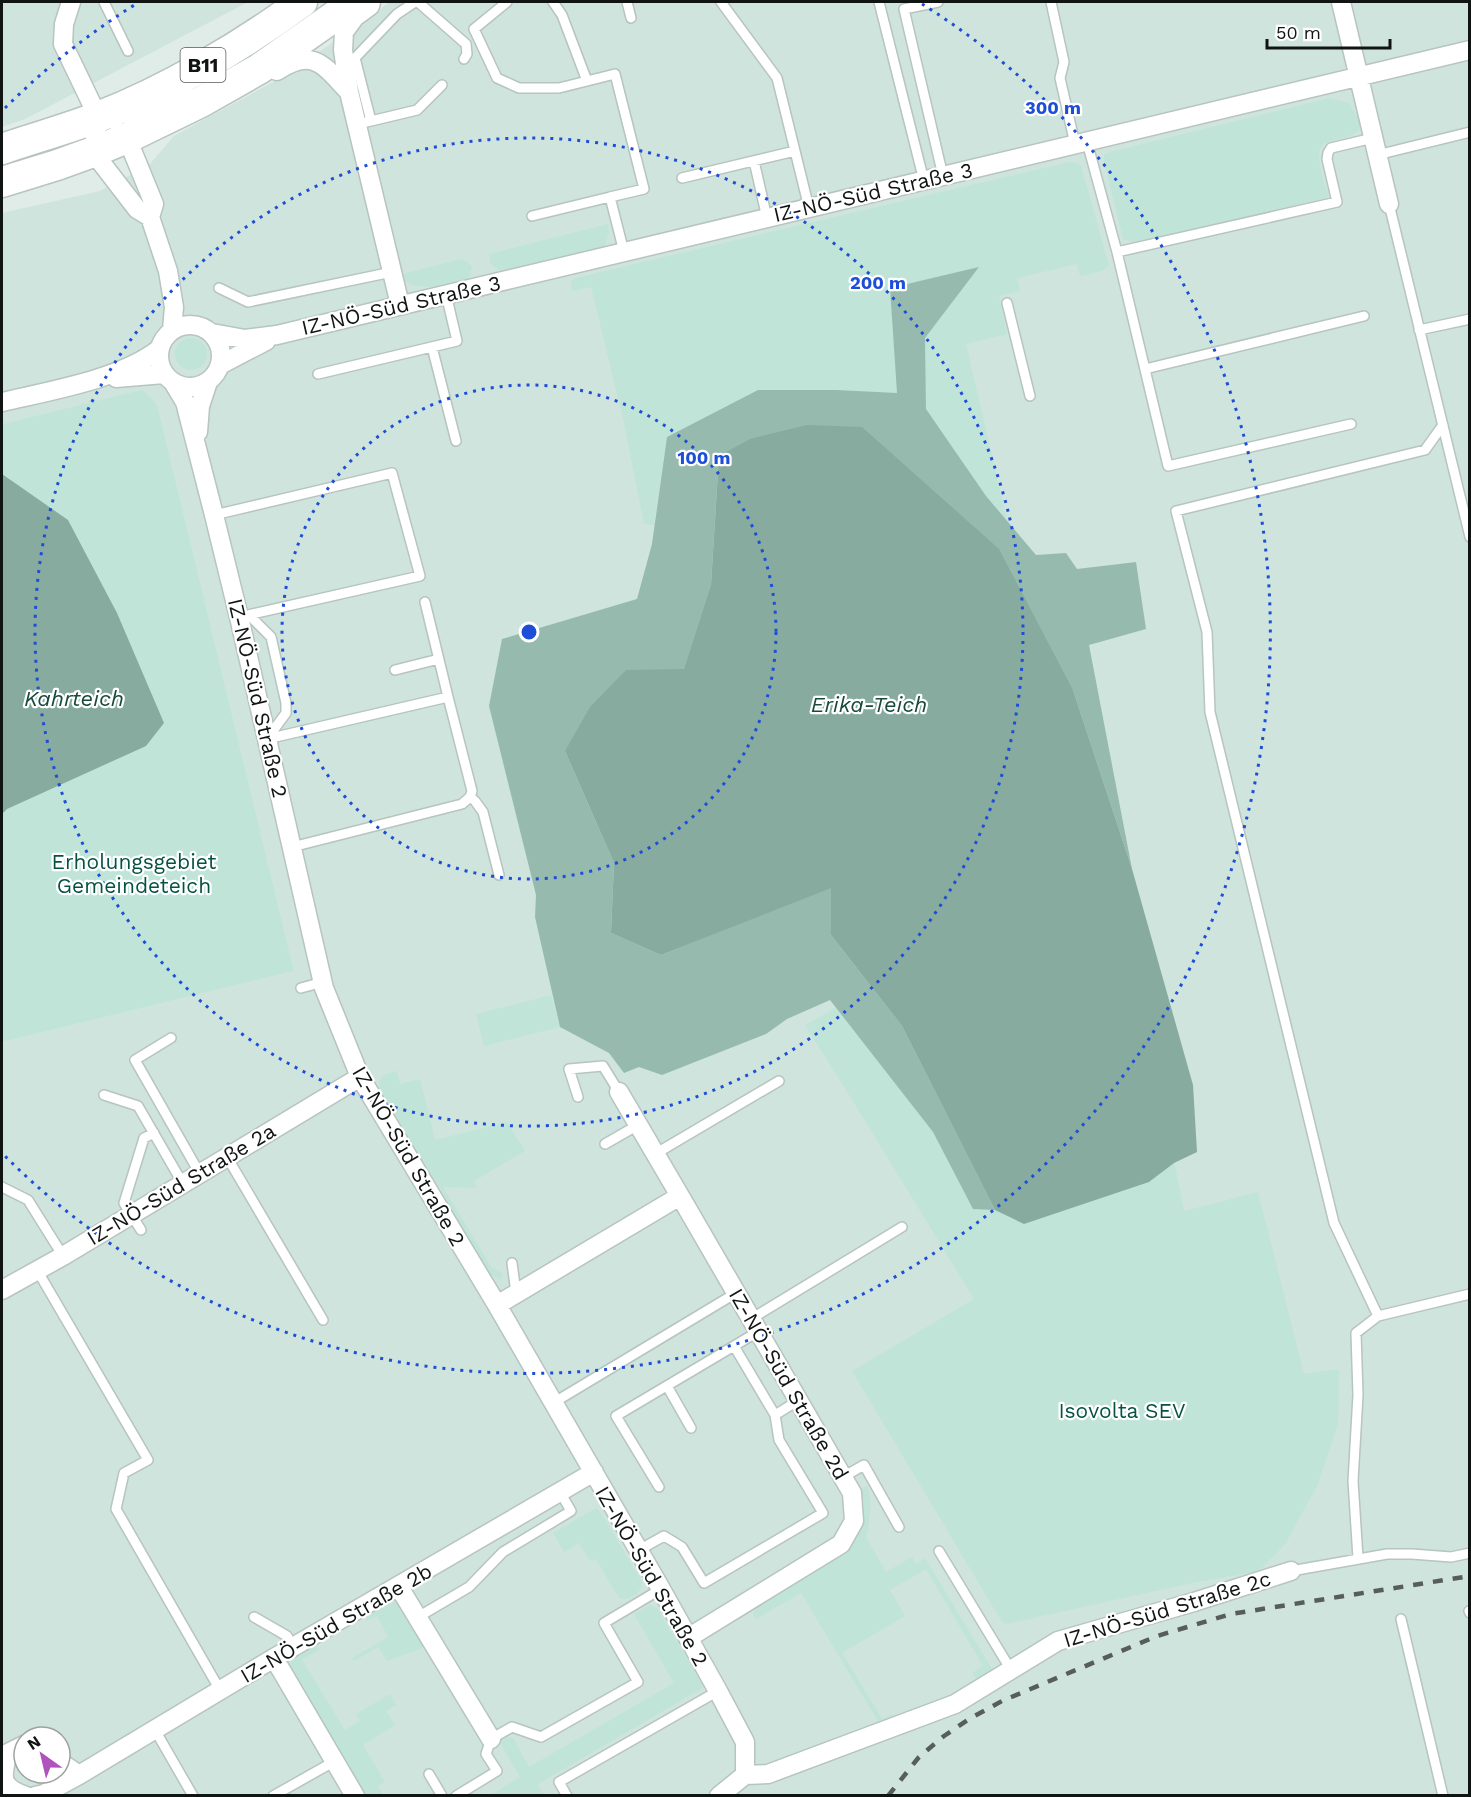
<svg xmlns="http://www.w3.org/2000/svg" width="1471" height="1797" font-family="'Work Sans',sans-serif">
<rect width="100%" height="100%" fill="#dfece7"/>
<path fill="#cee4dc" fill-rule="evenodd" d="M2,2H248L25,119L2,127Z
M390,2H1469V1795H2V1042L294,971L157,404L142,391L2,424V213L100,191L149,165L174,136L288,74ZM24,1737H60V1773H24Z"/>
<path fill="#c0e5d8" d="M1330,98L1349,103L1359,120L1360,128C1350,144 1319,134 1319,155C1319,168 1325,184 1329,197L1136,243L1123,239L1104,161V155L1110,152Z
M1069,162L1077,163L1081,166L1109,266L1102,271L1080,276L1077,264L1017,278L1020,291L999,296L1007,334L966,344L1010,533L926,409L925,338L978,268L891,288L897,393L836,390L667,437L654,525L644,524L624,423L591,287L572,291C571,286 570,282 575,278Z
M608,224L609,233L604,248L503,273L490,263L489,254Z
M461,259L467,262L472,267L470,275L466,281C444,284 414,295 399,275Z
M175 354a16 16 0 1 1 32 0a16 16 0 1 1-32 0Z
M142,390L157,404L294,971L2,1042V424Z
M551,995L560,1027L484,1046L476,1014Z
M836,1008L934,1132L1149,1036L1184,1211L1258,1192L1304,1374L1339,1369L1338,1424L1317,1486L1285,1544L1259,1571L1192,1583L1006,1624L1002,1622L852,1371L974,1299L851,1098L805,1025Z
M397,1071L400,1084L420,1079L435,1140L507,1122L525,1151L474,1181L477,1188L443,1187L492,1268L502,1273V1277L500,1279L490,1274L485,1270L450,1212L452,1210L439,1186L427,1174L379,1089C378,1076 385,1074 397,1071Z
M867,1486C873,1504 870,1519 866,1537L886,1572L912,1557L916,1564L925,1558L992,1669L991,1676C985,1680 976,1681 972,1673L983,1666L926,1569L890,1590L905,1616L842,1653L882,1719L893,1714L892,1721L870,1727L878,1721L801,1593L756,1619L753,1615L755,1607L843,1554C862,1537 869,1515 861,1490Z
M596,1508L602,1514L642,1582C642,1593 628,1603 618,1597L596,1559L590,1561L579,1543L564,1552L553,1533Z
M386,1601H394L399,1605L424,1647L387,1661L378,1647L354,1661L352,1658L388,1637L377,1616L367,1621V1613Z
M650,1605L657,1608L704,1687L538,1784L544,1795L489,1796L520,1777L499,1741L504,1736L513,1738L529,1767L674,1683L634,1614Z
M315,1645L320,1649L302,1660L345,1730L360,1721L356,1714L390,1694L396,1705L386,1711L395,1725L363,1745L385,1782L378,1786L383,1795H364L290,1669C289,1656 303,1647 315,1645Z"/>
<path fill="#96bbae" d="M979,267L925,338L926,409L986,496L1036,555L1066,553L1077,569L1136,562L1146,629L1089,645L1132,869L1073,690L719,456L711,584L684,670H626L565,751L614,863L611,933L661,955L831,887V935L902,1026L995,1210L973,1209L933,1132L830,1000L787,1019L766,1034L662,1075L639,1067L624,1073L609,1053L560,1027L535,917L536,895L489,706L502,639L637,599L652,544L667,437L758,390H837L897,393L890,288Z"/>
<path fill="#87ab9f" d="M807,425L862,427L999,549L1073,690L1132,869L1193,1085L1197,1152L1174,1163L1149,1182L1024,1224L995,1210L902,1026L831,935V888L661,955L611,933L614,863L565,751L590,707L626,670L684,669L711,584L719,456L750,439Z
M2,474L68,520L117,613L164,723L146,746L7,809L2,814Z"/>
<g fill="none" stroke-linecap="round" stroke-linejoin="round">
<g stroke="#b7c4bf" stroke-width="12">
<path id="lane" d="M104,2L128,51
M418,2L466,44L467,54L464,59
M507,2L474,29L497,78L519,88H559L615,74L644,189L610,197
M553,2L562,15L587,81
M627,2L631,18
M879,2L924,181
M938,2L904,9L943,176
M1051,2L1064,62L1060,78L1075,144
M371,121L417,110L442,85
M357,124L371,121L355,58L397,14L415,2
M1087,142L1117,252L1168,466L1351,424
M795,151L809,208
M1377,155L1470,132
M754,161L767,218
M682,178L795,151L777,78L721,2
M1389,204L1470,537
M532,216L610,197L624,252
M1117,252L1337,202L1327,159L1328,153L1331,148L1373,138
M219,288L248,302L392,272
M1007,303L1030,396
M1419,330L1470,319
M432,347L456,441
M1145,369L1364,316
M318,374L457,341L446,294
M1443,425L1425,450L1176,511L1207,632L1210,712L1334,1223L1378,1316L1470,1294
M214,515L392,473L420,576L239,617
M425,602L448,697
M249,615L271,637L286,703V713L267,739
M395,670L439,659
M267,739L448,697L472,791L470,797L462,804L292,847
M470,797L475,801L483,812L499,875
M301,988L323,982
M171,1038L135,1060L200,1174
M104,1095L138,1106L183,1184
M578,1097L569,1069L603,1066L619,1092
M605,1144L638,1125
M655,1154L779,1081
M227,1157L323,1320
M2,1187L28,1200L63,1256
M141,1230L124,1203L144,1138L154,1133
M512,1263L516,1293
M37,1270L148,1460L124,1473L116,1509L220,1690
M751,1319L902,1227
M667,1386L691,1428
M553,1403L736,1293
M775,1415L799,1400
M843,1477L864,1465L899,1527
M659,1487L616,1416L734,1346
M639,1550L664,1536L682,1547L704,1583L823,1513L779,1440L775,1415L734,1346L759,1331
M939,1551L1011,1670
M1358,1558L1353,1481L1358,1395L1356,1333L1378,1316
M1291,1571L1387,1554H1412L1451,1557L1470,1553
M1469,1611L1470,1613
M254,1617L287,1636L293,1647
M418,1617L469,1587L503,1552L571,1511L560,1492
M1401,1619L1443,1796
M155,1730L193,1796
M429,1774L442,1796
M273,1796L335,1761
M456,1796L497,1771L486,1754L491,1739L512,1727L541,1737L638,1682L604,1623L661,1589
M567,1796L559,1782L718,1691"/>
</g>
<g stroke="#b7c4bf" stroke-width="21">
<path id="street" d="M71,2L64,24L63,44L98,117
M371,2L370,6L355,17L344,32L343,50L349,92L400,305
M1341,2L1389,204
M277,71C314,47 323,65 349,92
M98,117L93,152L137,209L150,217
M119,132L127,138L154,204L150,217L168,271L174,307L172,330
M159 356a31 31 0 1 1 62 0a31 31 0 1 1-62 0Z
M212,333L245,339L277,335L1470,50
M220,365L266,341
M116,378L164,374
M173,382L185,402L214,515L239,617L324,988L360,1077L497,1305L661,1589L718,1691L745,1742V1775
M2,402C49,391 121,379 159,349
M198,432L200,406L208,382
M619,1092L680,1196
M2,1290L63,1256L360,1077
M497,1305L680,1196L852,1493L854,1521L841,1544L688,1638
M399,1587L491,1739
M274,1658L355,1796
M24,1745L8,1753C1,1778 0,1787 26,1796
M60,1762L79,1775
M35,1796L44,1794L79,1775L274,1658L594,1472
M719,1796L745,1775L768,1774L955,1704L1058,1641L1194,1602L1291,1571"/>
</g>
<g stroke="#b7c4bf" stroke-width="33">
<path id="primary" d="M2,149C34,138 67,129 98,117C168,90 242,46 302,2
M2,182L57,165L93,152L127,138L201,102L259,69L355,2"/>
</g>
<use href="#lane" stroke="#fff" stroke-width="9"/>
<use href="#street" stroke="#fff" stroke-width="18"/>
<use href="#primary" stroke="#fff" stroke-width="30"/>
<path stroke="#565d5b" stroke-width="4.5" stroke-dasharray="10 10" stroke-linecap="butt" d="M888,1796L919,1757L944,1736L969,1719L1002,1701L1157,1636L1231,1614L1470,1576"/>
</g>
<g fill="none" stroke="#1d4ed8" stroke-width="3" stroke-dasharray="3 6">
<circle cx="529" cy="632" r="247"/>
<circle cx="529" cy="632" r="494"/>
<path d="M5 108A741 741 0 0 1 136 4M922 4A741 741 0 1 1 5 1156"/>
</g>
<g text-anchor="middle" dominant-baseline="central" stroke-width="4.5" stroke-linejoin="round" paint-order="stroke">
<rect fill="#fff" stroke="#585a5a" stroke-width="1.5" x="180.5" y="48" width="45" height="34" rx="4.5"/>
<g font-size="20" font-weight="bold" fill="#101413">
<text x="203" y="65">B11</text>
</g>
<g font-size="21" fill="#101413" stroke="#fff">
<text transform="translate(873 192) rotate(-13)">IZ-NÖ-Süd Straße 3</text>
<text transform="translate(401 305) rotate(-13)">IZ-NÖ-Süd Straße 3</text>
<text transform="translate(258 698) rotate(77)">IZ-NÖ-Süd Straße 2</text>
<text transform="translate(409 1156) rotate(60)">IZ-NÖ-Süd Straße 2</text>
<text transform="translate(181 1184) rotate(-31)">IZ-NÖ-Süd Straße 2a</text>
<text transform="translate(789 1384) rotate(60)">IZ-NÖ-Süd Straße 2d</text>
<text transform="translate(652 1576) rotate(60)">IZ-NÖ-Süd Straße 2</text>
<text transform="translate(1167 1609) rotate(-17)">IZ-NÖ-Süd Straße 2c</text>
<text transform="translate(336 1623) rotate(-30)">IZ-NÖ-Süd Straße 2b</text>
</g>
<g font-size="21" fill="#055241" stroke="#fff">
<text x="134" y="861">Erholungsgebiet<tspan x="134" dy="24">Gemeindeteich</tspan></text>
<text x="1122" y="1410">Isovolta SEV</text>
</g>
<g font-size="22" font-style="italic" fill="#174a3c" stroke="#fff">
<text x="74" y="698">Kahrteich</text>
<text x="869" y="704">Erika-Teich</text>
</g>
</g>
<circle cx="529" cy="632" r="9" fill="#1d4ed8" stroke="#fff" stroke-width="3"/>
<g font-size="18" text-anchor="middle" font-weight="bold" fill="#1d4ed8" stroke="#fff" stroke-width="4.5" stroke-linejoin="round" paint-order="stroke">
<text x="1053" y="114">300 m</text>
<text x="878" y="289">200 m</text>
<text x="704" y="464">100 m</text>
</g>
<rect width="1471" height="1797" fill="none" stroke="#101413" stroke-width="6"/>
<g transform="translate(42 1755) rotate(326)"><circle r="28" fill="#ffffff" stroke="#9fa1a1" stroke-width="1.5"/>
<path d="M0-4.5L10 22L0 15L-10 22Z" fill="#af53bd"/>
<text y="-9" font-size="16" font-weight="bold" text-anchor="middle" fill="#101413">N</text>
</g>
<path d="M1267 39v9h123v-9" fill="none" stroke="#101413" stroke-width="3"/>
<text x="1276" y="39" font-size="18" fill="#101413" stroke="#ffffff" stroke-width="4.5" paint-order="stroke">50 m</text>
</svg>
